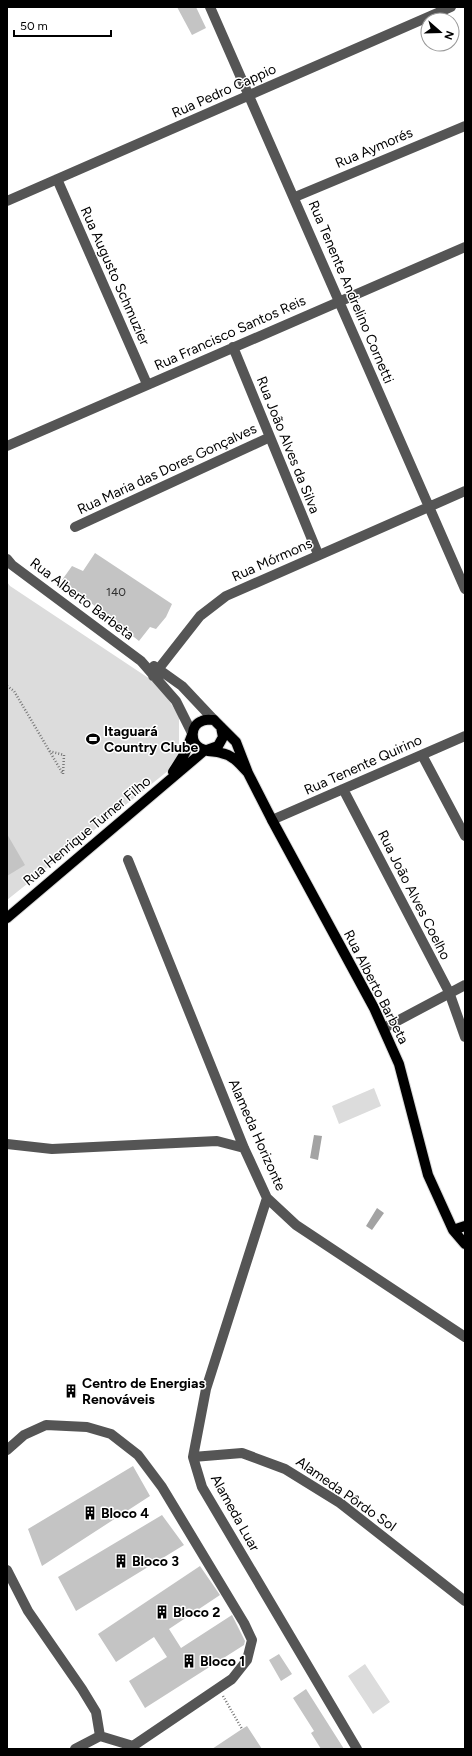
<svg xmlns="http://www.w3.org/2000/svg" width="472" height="1756" font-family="Figtree,sans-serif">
<rect width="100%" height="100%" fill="#fff"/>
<path fill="#dcdcdc" d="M7,582L10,586L159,685L179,716V762L7,900Z
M374,1088L381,1106L339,1124L332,1106Z
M365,1664L390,1702L373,1714L348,1676Z"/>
<path fill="#a3a3a3" d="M314,1135L322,1136L318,1160L310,1158Z
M377,1208L384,1213L372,1230L366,1226Z"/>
<path fill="#c4c4c4" d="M177,7H196L206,28L192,35Z
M95,553L172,604L166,617L156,629L150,627L139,641L62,580L72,566L83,571Z
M7,834L25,865L7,876Z
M76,1385L77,1396L67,1397L66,1386Z
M133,1466L150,1496L42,1566L28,1529Z
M162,1515L184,1545L76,1611L58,1577Z
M200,1566L220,1595L169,1629L181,1648L232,1615L245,1641L244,1645L145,1708L129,1681L167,1657L154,1637L116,1662L98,1634Z
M279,1654L292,1674L281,1681L269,1660Z
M306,1689L344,1749H321L311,1733L314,1731L293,1698Z
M247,1726L262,1749H212L242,1729Z"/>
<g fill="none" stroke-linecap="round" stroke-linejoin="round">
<g stroke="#dbdbdb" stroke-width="12">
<path id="major" d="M207,750L218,746L223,737L221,727
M173,772L185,753L192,735
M248,773C240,764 233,755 221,753C214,751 206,752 200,748C190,742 190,725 202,721C205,719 210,720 214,720L236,742L248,773L272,820L374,1008L399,1064L428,1175L453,1230L465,1244
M7,918L205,750
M453,1230L465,1226"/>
</g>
<path stroke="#777" stroke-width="2.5" stroke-dasharray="1 2" stroke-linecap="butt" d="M7,686L14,691L63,774L64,755L49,751
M223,1696L242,1729"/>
<path stroke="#555" stroke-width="10" d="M210,7L465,589
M57,179L147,384
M295,197L465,126
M7,201L451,7
M233,347L318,554
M7,446L465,247
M75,527L270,437
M7,559L12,565L141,661L176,701L192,733
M154,666L182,686L214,720
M153,676L200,616L226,596L465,491
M422,755L465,836
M343,789L449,992L465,1037
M272,820L465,736
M128,860L244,1148L267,1198L296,1225L465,1337
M384,1028L465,985
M7,1144L52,1149L217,1141L244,1148
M267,1198L206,1389L193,1457L202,1487L357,1749
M7,1450L24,1435L46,1425L87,1427L111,1434L138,1455L162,1487L244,1623L252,1640L247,1660L232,1679L133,1746
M193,1457L242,1453L285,1469L340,1503L465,1601
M7,1570L28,1611L82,1689L96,1712L100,1736L133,1746L134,1749
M75,1749L100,1736"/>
<use href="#major" stroke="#000" stroke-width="10"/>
</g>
<defs>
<g id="stadium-bare" transform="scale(1.08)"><path d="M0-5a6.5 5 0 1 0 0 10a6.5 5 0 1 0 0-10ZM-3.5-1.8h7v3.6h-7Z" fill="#000" stroke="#fff" stroke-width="2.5" paint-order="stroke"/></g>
<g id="building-bare" transform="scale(1.08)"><path d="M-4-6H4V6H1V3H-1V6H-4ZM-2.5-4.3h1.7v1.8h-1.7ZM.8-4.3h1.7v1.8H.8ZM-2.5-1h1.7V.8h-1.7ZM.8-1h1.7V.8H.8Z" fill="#000" stroke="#fff" stroke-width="2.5" paint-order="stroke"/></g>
</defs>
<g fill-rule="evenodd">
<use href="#stadium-bare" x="93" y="739"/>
<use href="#building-bare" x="71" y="1391"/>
<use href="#building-bare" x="90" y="1513"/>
<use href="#building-bare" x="121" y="1561"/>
<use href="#building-bare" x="162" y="1612"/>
<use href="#building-bare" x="189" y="1661"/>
</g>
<g text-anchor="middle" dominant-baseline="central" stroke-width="3" stroke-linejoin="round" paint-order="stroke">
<g font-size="12" fill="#313131">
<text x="116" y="592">140</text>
</g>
<g font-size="14" fill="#000" stroke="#fff">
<text transform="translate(224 91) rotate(-24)">Rua Pedro Cappio</text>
<text transform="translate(374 148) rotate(-23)">Rua Aymorés</text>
<text transform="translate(115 276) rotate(66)">Rua Augusto Schmuzier</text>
<text transform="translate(351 292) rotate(67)">Rua Tenente Andrelino Cornetti</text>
<text transform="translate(230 333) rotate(-24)">Rua Francisco Santos Reis</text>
<text transform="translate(288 445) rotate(68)">Rua João Alves da Silva</text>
<text transform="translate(167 469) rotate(-25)">Rua Maria das Dores Gonçalves</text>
<text transform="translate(272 560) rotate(-24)">Rua Mórmons</text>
<text transform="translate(82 599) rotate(37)">Rua Alberto Barbeta</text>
<text transform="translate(363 765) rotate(-24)">Rua Tenente Quirino</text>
<text transform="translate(87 831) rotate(-40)">Rua Henrique Turner Filho</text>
<text transform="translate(414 895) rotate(63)">Rua João Alves Coelho</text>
<text transform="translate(376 987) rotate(63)">Rua Alberto Barbeta</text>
<text transform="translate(257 1135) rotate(66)">Alameda Horizonte</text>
<text transform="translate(346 1494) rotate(35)">Alameda Pôrdo Sol</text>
<text transform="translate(235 1513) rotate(61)">Alameda Luar</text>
</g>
<g font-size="14" font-weight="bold" fill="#000" stroke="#fff" text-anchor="start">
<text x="104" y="731">Itaguará<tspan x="104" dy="16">Country Clube</tspan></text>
<text x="82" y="1383">Centro de Energias<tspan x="82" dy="16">Renováveis</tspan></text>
<text x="101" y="1513">Bloco 4</text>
<text x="132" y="1561">Bloco 3</text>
<text x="173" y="1612">Bloco 2</text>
<text x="200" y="1661">Bloco 1</text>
</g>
</g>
<rect width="472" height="1756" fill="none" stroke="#000000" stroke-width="16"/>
<g transform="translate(440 32) rotate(110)"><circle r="19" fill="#ffffff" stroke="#999999"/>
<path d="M0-3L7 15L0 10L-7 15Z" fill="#000000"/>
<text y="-6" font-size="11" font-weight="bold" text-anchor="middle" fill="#000000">N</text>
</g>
<path d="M14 30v6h97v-6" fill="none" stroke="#000000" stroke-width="2"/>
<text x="20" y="30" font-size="12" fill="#000000" stroke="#ffffff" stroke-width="3" paint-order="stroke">50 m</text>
</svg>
